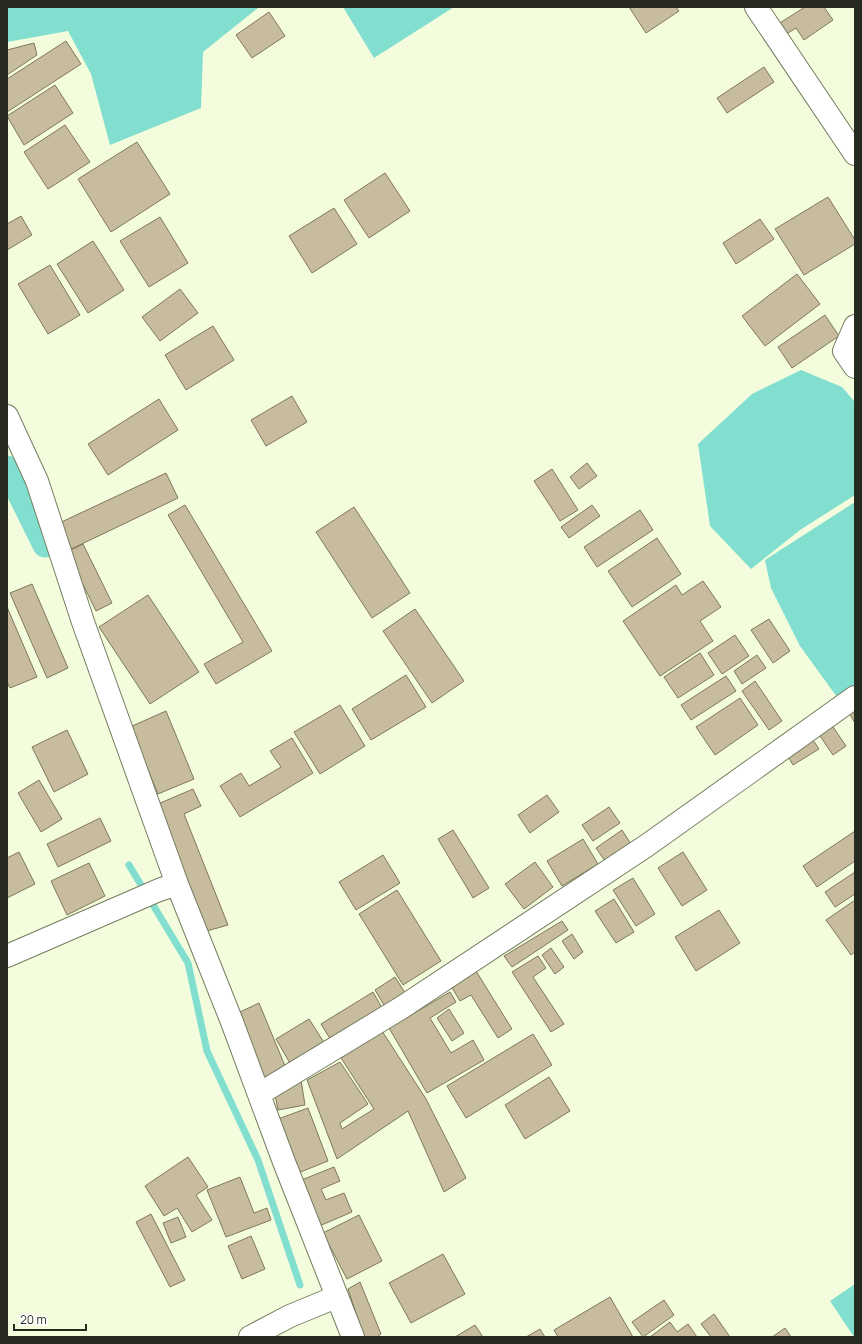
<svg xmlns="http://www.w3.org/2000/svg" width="862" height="1344" font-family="Manrope,sans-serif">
<rect width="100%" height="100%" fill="#f3fddd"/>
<path fill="#82dfcf" d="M7,7H263L258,8L203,52L201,108L110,145L91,74L68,31L7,42Z
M343,7H454L374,58Z
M801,370L842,387L855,402V495L800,530L751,569L710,526L698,444L752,394Z
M855,502V686L837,697L800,646L771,588L765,560Z
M855,1284V1337H854L830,1301Z"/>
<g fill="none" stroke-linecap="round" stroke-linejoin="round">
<path stroke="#82dfcf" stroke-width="7" d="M129,865L188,963L207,1051L258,1160L300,1285"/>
<path stroke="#82dfcf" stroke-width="25" d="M7,468L45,545"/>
</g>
<path fill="#c7bc9e" stroke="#81775b" d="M629,7H676L679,11L646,33Z
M805,7H824L833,20L804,40L796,28L782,37L775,26Z
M269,12L285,36L252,58L236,35Z
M66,41L81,64L7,112V79Z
M34,43L37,55L7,75V50Z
M764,67L774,82L727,113L717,98Z
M55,85L73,113L24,145L7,116Z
M65,125L90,162L48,189L24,152Z
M137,142L170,194L111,232L78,179Z
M385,173L410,211L369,238L344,200Z
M828,197L855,240V244L804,275L775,229Z
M334,208L357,244L312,273L289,236Z
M21,216L32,235L7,250V224Z
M160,217L188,263L149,287L120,241Z
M760,219L774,239L736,264L723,243Z
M93,241L124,290L88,313L57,264Z
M50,265L80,315L48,334L18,284Z
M797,274L820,304L765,346L742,316Z
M180,289L198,313L160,341L142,317Z
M825,315L839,336L792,368L778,347Z
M213,326L234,360L186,390L165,355Z
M292,396L307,422L266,446L251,420Z
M159,399L178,430L108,475L88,444Z
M587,463L597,476L579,489L570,477Z
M552,469L578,510L560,521L534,481Z
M166,473L178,498L67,551L55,525Z
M185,505L272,651L216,684L204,664L243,642L168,515Z
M592,505L600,516L569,538L561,527Z
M354,507L410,593L372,618L316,532Z
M640,510L653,530L597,567L584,547Z
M657,538L681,574L632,607L608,571Z
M83,544L112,603L96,611L67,552Z
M703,581L721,607L700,621L713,641L660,676L623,621L676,585L682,595Z
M32,584L68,668L47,678L10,593Z
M148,595L199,672L150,704L99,627Z
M7,607L37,677L10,688L7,682Z
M415,609L464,681L432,703L383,631Z
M769,619L790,651L773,663L751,630Z
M735,635L749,656L722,674L708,653Z
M700,653L714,675L678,698L664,677Z
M757,655L766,668L742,684L734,671Z
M406,675L426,707L371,740L352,709Z
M726,676L736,691L691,720L681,705Z
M755,681L782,721L769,730L742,691Z
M740,698L758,725L715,755L696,727Z
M340,705L365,746L320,774L294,732Z
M855,709V723L849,713Z
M166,711L194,779L158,794L130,727Z
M831,724L846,746L833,755L818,733Z
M67,730L88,774L54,792L32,747Z
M811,737L819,749L793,765L786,753Z
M292,738L313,773L240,817L220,786L241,773L249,786L281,767L270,751Z
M39,780L62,819L41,832L18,793Z
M193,789L201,806L184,814L228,925L207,931L158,804Z
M547,795L559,812L530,833L518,815Z
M609,807L620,823L593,841L582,825Z
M100,818L111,841L58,867L47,844Z
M453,830L489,888L473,898L438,839Z
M622,830L631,844L605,861L596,848Z
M855,831V861L817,887L803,866Z
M583,839L598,864L562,886L547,861Z
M19,852L35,884L7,898V858Z
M683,852L707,890L682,906L658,868Z
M383,855L400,883L356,910L339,882Z
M535,862L553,887L524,909L505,884Z
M89,863L105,896L67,915L51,881Z
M855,872V894L835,907L825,892Z
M633,878L655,914L636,926L613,890Z
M397,890L441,961L403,985L359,914Z
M614,899L634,932L616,943L595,911Z
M855,900V952L851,955L826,920Z
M719,910L740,943L696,971L675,937Z
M562,921L568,930L512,967L504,956Z
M572,934L583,952L574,959L562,941Z
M551,948L564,967L555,974L542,955Z
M538,956L546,968L533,977L564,1024L551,1032L512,972Z
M476,971L512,1029L498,1038L471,995L460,1001L451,986Z
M395,977L409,999L388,1012L375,990Z
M373,992L385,1013L334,1045L321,1024Z
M450,992L456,1002L430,1018L451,1053L473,1040L484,1060L427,1093L389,1028Z
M259,1003L285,1066L263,1079L238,1013Z
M449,1009L464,1033L452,1041L437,1018Z
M309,1019L325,1044L291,1065L276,1039Z
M382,1031L426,1099L466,1178L444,1192L408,1111L337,1159L307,1080L340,1062L368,1104L340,1123L342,1129L374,1109L341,1058Z
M533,1034L552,1065L466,1118L447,1086Z
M549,1077L570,1111L525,1139L505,1105Z
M301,1080L305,1105L278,1110L273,1085Z
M308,1108L328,1161L298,1173L278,1119Z
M188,1157L208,1187L196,1195L212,1220L192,1232L177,1208L164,1216L145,1186Z
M334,1167L340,1181L321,1189L326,1200L344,1193L352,1212L317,1227L299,1181Z
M240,1177L254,1213L267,1208L271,1220L226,1237L207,1190Z
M151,1214L185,1280L170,1287L136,1222Z
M359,1215L382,1261L347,1279L323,1233Z
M178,1217L186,1237L171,1243L163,1223Z
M251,1236L265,1269L242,1279L228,1246Z
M443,1254L465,1294L411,1323L389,1283Z
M360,1282L381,1334L377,1337H364L348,1289Z
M610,1297L633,1337H558L554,1330Z
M664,1300L674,1315L643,1337L632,1322Z
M714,1314L730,1337H711L701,1324Z
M670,1322L677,1332L688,1324L697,1337H650Z
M475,1325L483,1337H455Z
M785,1328L791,1337H772Z
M540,1329L545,1337H526Z"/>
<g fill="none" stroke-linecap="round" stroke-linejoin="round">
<g stroke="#757d61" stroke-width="24">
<path id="street" d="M756,7L855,154
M855,326L844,351L855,367
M7,416L37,481L83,622L177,884L232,1022L284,1162L353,1337
M7,956L159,890L177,884
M259,1094L401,1008L646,846L855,697
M250,1337L290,1316L336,1297"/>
</g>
<use href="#street" stroke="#fff" stroke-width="22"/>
</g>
<rect width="862" height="1344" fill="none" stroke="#272a1e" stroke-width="16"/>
<path d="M14 1324v6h72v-6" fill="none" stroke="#272a1e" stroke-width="2"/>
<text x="20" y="1324" font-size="12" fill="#272a1e" stroke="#ffffff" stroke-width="3" paint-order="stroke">20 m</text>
</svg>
